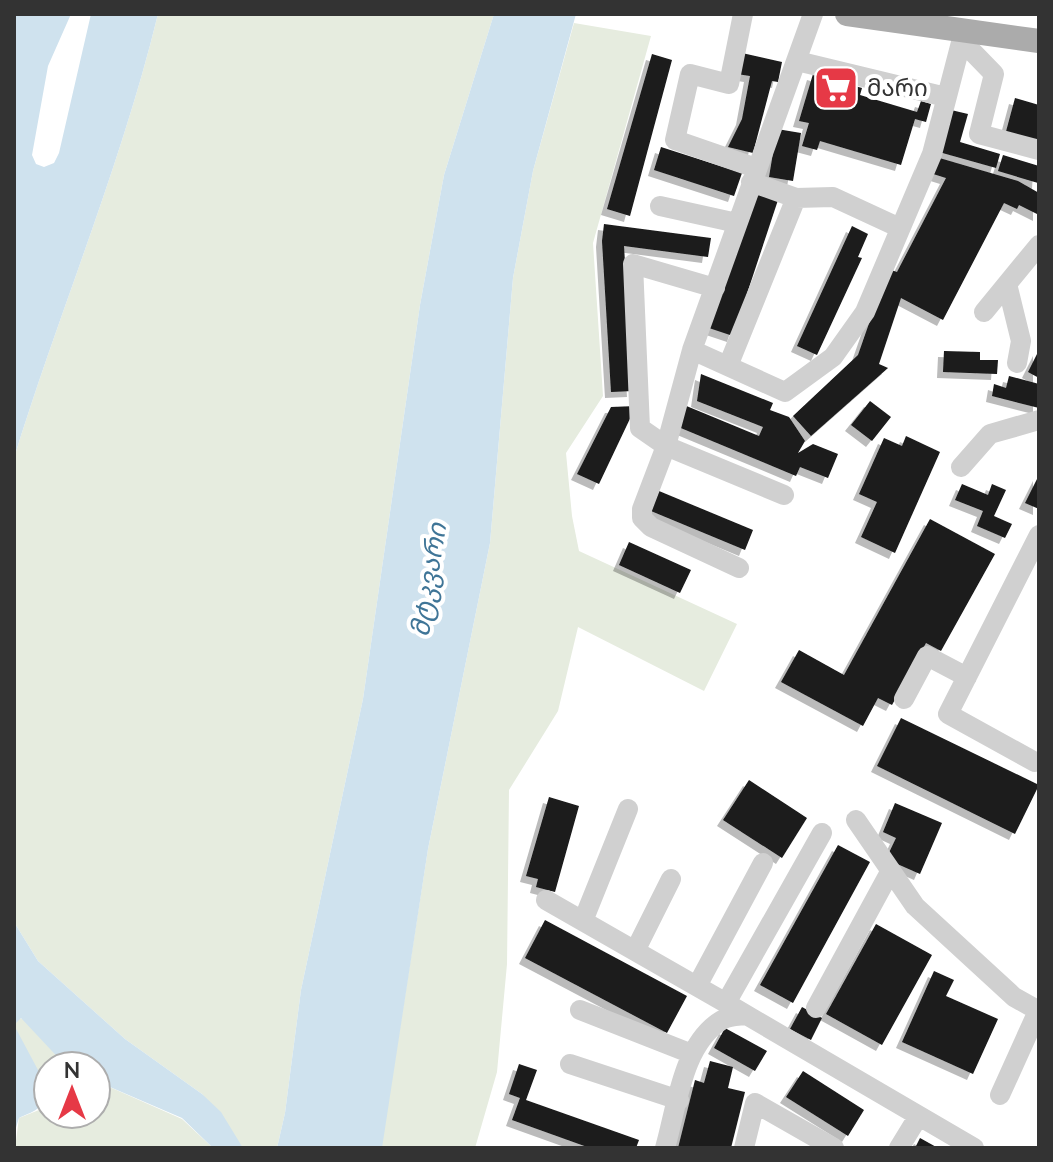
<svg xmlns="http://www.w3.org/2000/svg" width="1053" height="1162" font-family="'Nunito Sans','Noto Sans Georgian',sans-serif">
<defs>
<filter id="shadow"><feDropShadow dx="-6" dy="6" stdDeviation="0" flood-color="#0004"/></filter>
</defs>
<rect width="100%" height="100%" fill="#fff"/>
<path fill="#e6ecdf" d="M158,14H494L444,175L420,305L363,699L301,990L285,1113L277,1148H243L202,1094L125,1039L38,961L14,922V458C60,309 121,166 158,14Z
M574,23L651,36L593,243L603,396L566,453L572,516L579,551L737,624L704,691L578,627L558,711L509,790L507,964L497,1072L475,1148H381L428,849L490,543L513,278L533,171Z
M18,1018L25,1019L66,1066H48V1114H96V1081L182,1119L213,1148H15L19,1118L39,1110L14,1025Z"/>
<path fill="#cfe2ee" d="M14,14H71L48,66L32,155L36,164L44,167L54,163L59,153L91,14H158C121,166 60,309 14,458Z
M494,14H576L533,171L513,278L490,543L428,849L382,1148H277L285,1113L301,990L363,699L420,305L444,175Z
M14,922L38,961L125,1039L202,1094L221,1112L243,1148H213L182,1118L96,1081V1066H66L21,1018L14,1025L46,1085C48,1107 37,1110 19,1118L14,1134Z"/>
<path fill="#1a1a1a" filter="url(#shadow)" d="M742,53L782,62L778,82L772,81L753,153L728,147L742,119L750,76L737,74Z
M652,54L672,60L630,216L607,209Z
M813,74L862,88L860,95L917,112L921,101L931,104L926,122L915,119L901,165L820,141L817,150L802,146L809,123L799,121Z
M1015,98L1039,105V148L1004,139Z
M951,110L968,114L960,142L1000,154L996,168L939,152Z
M777,129L801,133L793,181L769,177Z
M661,147L742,173L734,196L654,170Z
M1003,155L1039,166L1038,183L998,171Z
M936,157L1018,181L1039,193V215L1019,205L1017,209L1004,203L943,320L901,298L879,364L888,368L811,436L793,416L858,355L888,269L897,272L946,178L930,173Z
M756,193L778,200L733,336L709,328Z
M604,224L711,238L708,257L624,246L633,391L611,392L602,241Z
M852,226L868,234L858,257L862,258L817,355L797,346Z
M1039,350V378L1028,372Z
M944,351L980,352V360H998L997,374L943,372Z
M701,374L773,403L770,410L789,417L805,441L798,453L813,444L838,454L828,478L800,467L796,476L676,426L684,405L759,436L763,427L697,401Z
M1009,376L1039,384V408L992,396L994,384L1006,388Z
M870,401L891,417L872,441L851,425Z
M636,406L599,484L577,474L611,407Z
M906,436L940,452L895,553L861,537L877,502L859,494L884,438L902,446Z
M1039,475V509L1025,503Z
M962,484L988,495L992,484L1006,490L994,516L1012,524L1005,538L977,526L983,511L955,500Z
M659,491L753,530L745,550L651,511Z
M930,519L995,554L941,651L926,643L892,705L878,698L863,726L781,682L799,650L844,675Z
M629,542L691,570L680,593L619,565Z
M901,718L1039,785L1015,834L877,766Z
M749,780L807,818L782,858L723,820Z
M549,797L579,806L555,892L536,887L538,879L526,876Z
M895,803L942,823L920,874L886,859L896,838L883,832Z
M838,845L870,862L793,1003L760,985Z
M545,920L687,996L667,1033L525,958Z
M876,924L932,955L882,1045L826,1014Z
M934,971L954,980L946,996L998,1019L973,1074L902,1042Z
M802,1007L822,1018L811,1040L790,1029Z
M725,1028L767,1051L755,1071L714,1048Z
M710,1061L733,1067L728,1088L745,1092L731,1148H678L695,1080L704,1083Z
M519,1064L537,1070L526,1100L639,1140L636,1148H590L512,1120L520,1098L509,1094Z
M803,1071L864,1110L848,1136L786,1097Z
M920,1138L938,1148H915Z"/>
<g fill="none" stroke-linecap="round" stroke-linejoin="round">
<path stroke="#d0d0d0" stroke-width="20" d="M743,14L729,84L690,74L675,140L756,168
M961,40L994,74L979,134L1039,150
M797,61L946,97
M751,182L796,198L833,197L900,228
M660,206L737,223
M1007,284L1021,341L1017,363
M715,288L633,264L640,428L666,446L784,495
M984,312L1039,245
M692,350L785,392L833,357L865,312L932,154L964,31
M728,366L796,198
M961,467L990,434L1039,420
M739,568L651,527L642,518V509L666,446L692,350L813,14
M904,699L927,656L967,677
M1035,762L948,714L1039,535
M856,820L915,906L1014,997L1039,1011
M822,833L726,1003L974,1148
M546,900L726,1003
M583,921L628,809
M635,951L671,879
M697,986L763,863
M816,1008L890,872
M580,1010L692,1054
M570,1064L679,1100
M1000,1095L1038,1011
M665,1148C677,1107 682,1044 722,1020C728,1016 739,1016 746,1015
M744,1148L755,1103L834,1148
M899,1148L918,1117"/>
<path stroke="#ababab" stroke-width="24" d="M847,14L1039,41"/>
</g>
<defs>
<g id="supermarket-square" transform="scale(2.3)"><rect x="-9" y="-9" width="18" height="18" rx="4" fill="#e63946" stroke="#fff"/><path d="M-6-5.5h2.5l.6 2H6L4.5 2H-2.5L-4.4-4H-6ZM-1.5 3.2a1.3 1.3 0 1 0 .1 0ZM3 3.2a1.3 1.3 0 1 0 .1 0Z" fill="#fff"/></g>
</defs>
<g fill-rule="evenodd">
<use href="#supermarket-square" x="836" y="88"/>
</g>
<g text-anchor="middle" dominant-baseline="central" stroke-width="8" stroke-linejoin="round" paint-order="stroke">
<g font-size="24" fill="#333" stroke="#fff" text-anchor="start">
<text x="867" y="88">მარი</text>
</g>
<g font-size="26" font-style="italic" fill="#3f7597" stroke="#fff">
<text transform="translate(429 580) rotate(-81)">მტკვარი</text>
</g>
</g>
<rect width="1053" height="1162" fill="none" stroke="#333333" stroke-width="32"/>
<g transform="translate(72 1090)"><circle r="38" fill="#ffffff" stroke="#adadad" stroke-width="2"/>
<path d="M0-6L14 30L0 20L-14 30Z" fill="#e63946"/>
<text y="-12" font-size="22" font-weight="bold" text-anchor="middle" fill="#333333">N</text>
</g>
</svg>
